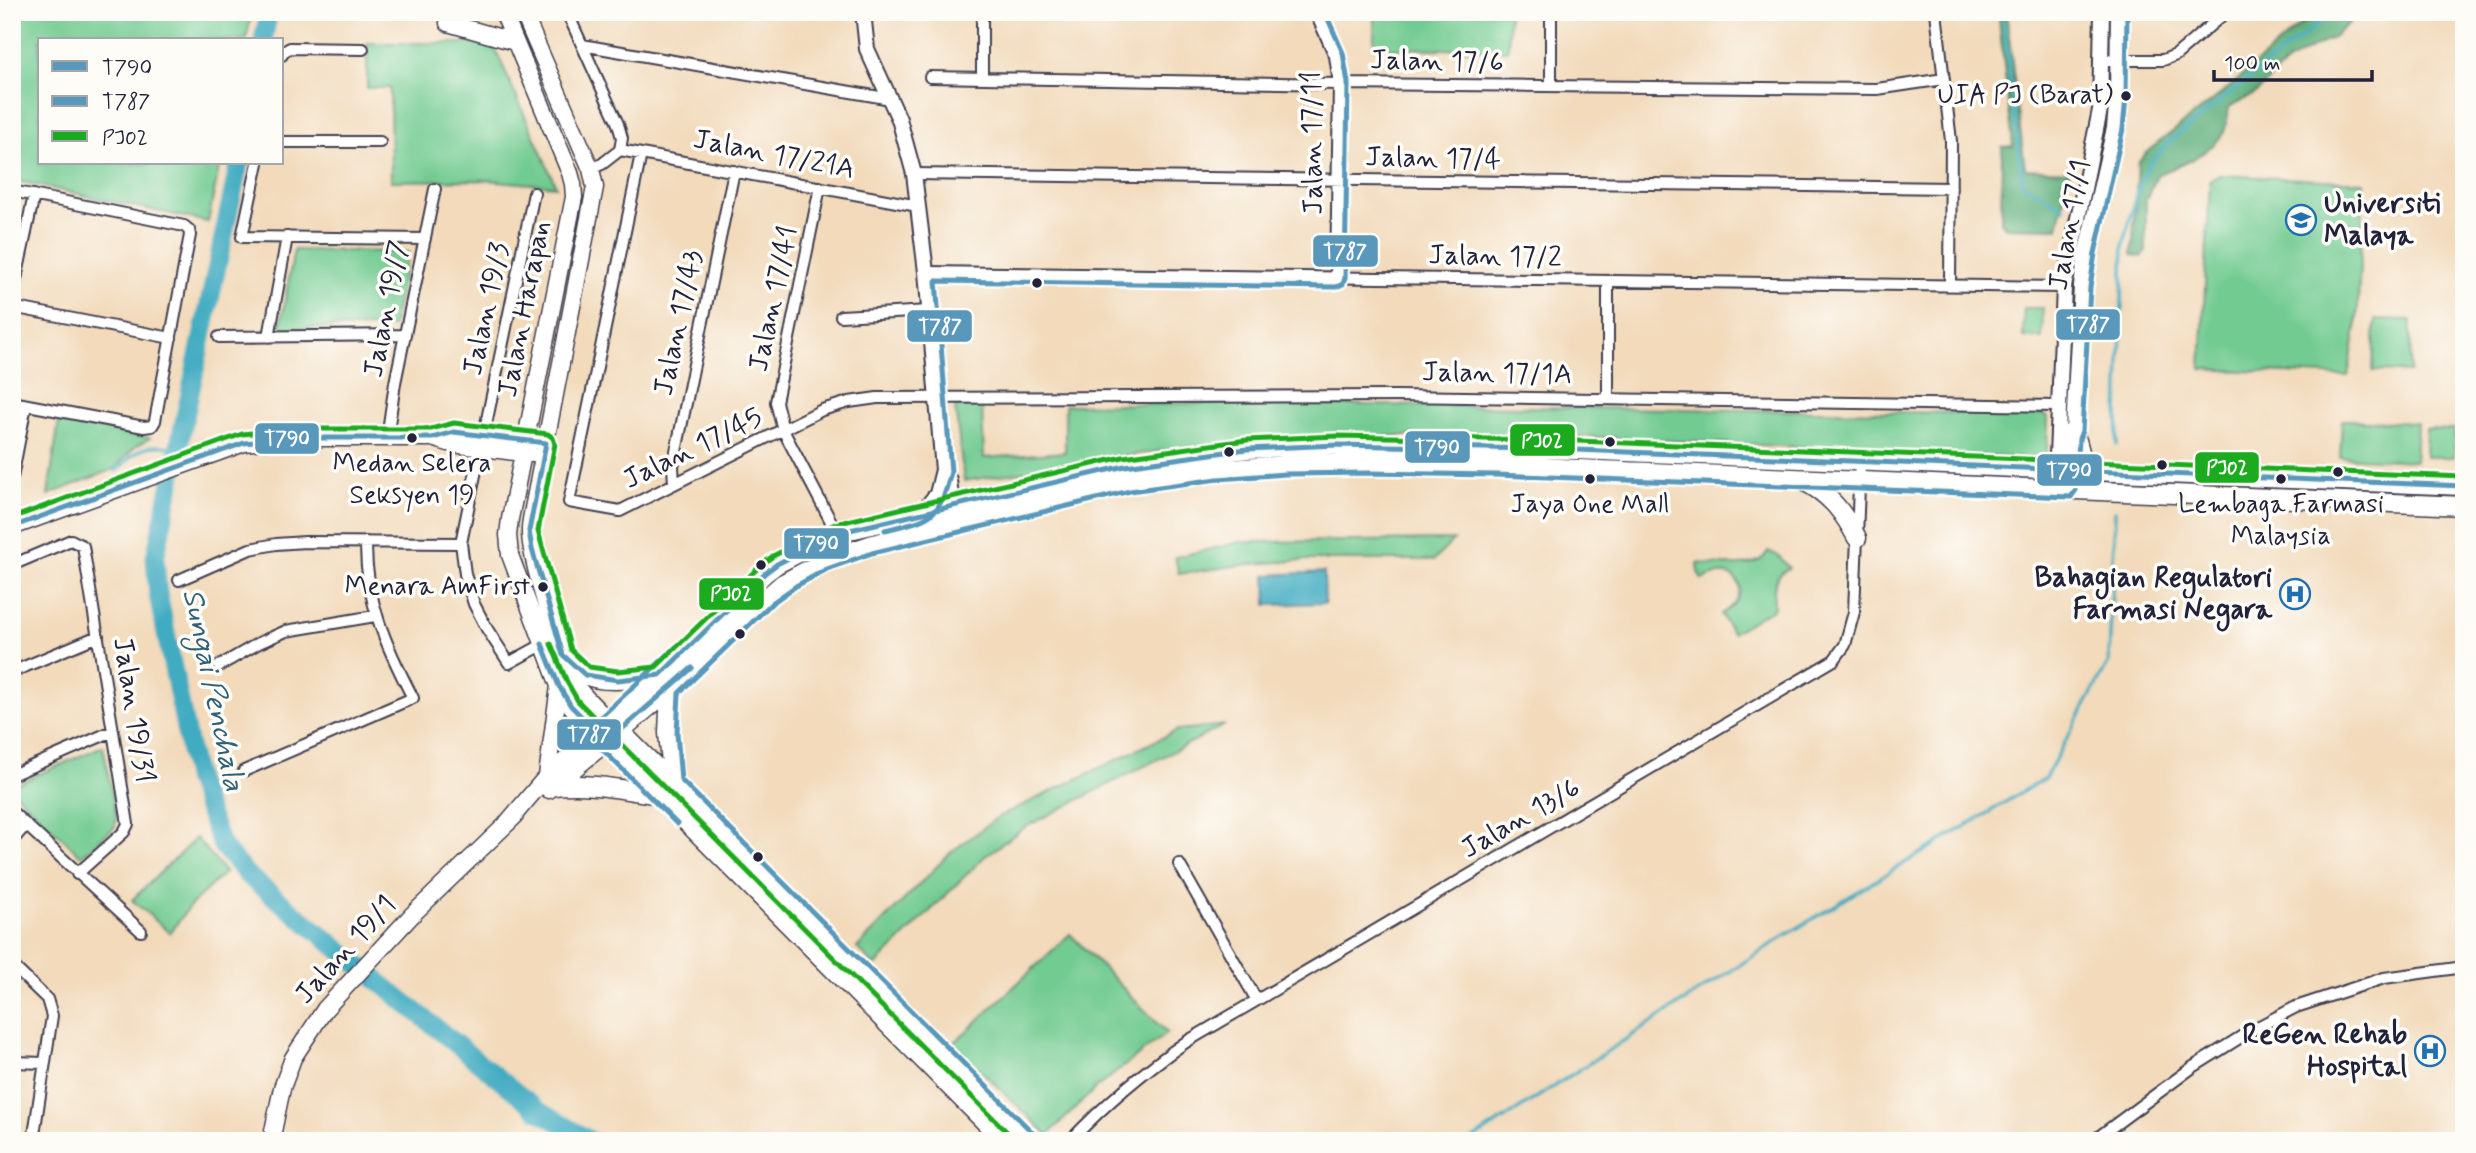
<svg xmlns="http://www.w3.org/2000/svg" width="2476" height="1153" font-family="Mynerve,sans-serif">
<rect width="100%" height="100%" fill="#fdfcf7"/>
<filter id="ink" filterUnits="userSpaceOnUse"><feTurbulence type="fractalNoise" baseFrequency=".0143" numOctaves="2"/><feDisplacementMap in="SourceGraphic" scale="14" xChannelSelector="R" yChannelSelector="G"/><feConvolveMatrix kernelMatrix="1 2 1 2 8 2 1 2 1" color-interpolation-filters="sRGB"/></filter>
<filter id="wash" filterUnits="userSpaceOnUse"><feTurbulence type="fractalNoise" baseFrequency=".00686" numOctaves="4" result="noise"/><feDisplacementMap in="SourceGraphic" scale="28" xChannelSelector="R" yChannelSelector="G"/><feGaussianBlur stdDeviation="1.57" result="paint"/><feColorMatrix in="noise" values="0 0 0 0 0 0 0 0 0 0 0 0 0 0 0 0 0 1.4 0 .05"/><feComposite in="paint" operator="in"/></filter>
<g filter="url(#wash)">
<rect width="100%" height="100%" fill="#f2dabb"/>
<path fill="#72cb91" stroke="#4a7666" stroke-width="2" d="M12,12H252L246,40H40V163H220L208,222L12,180Z
M1374,12H1509L1508,50L1374,48Z
M367,43H486L495,48L556,186L486,180L391,181L390,88H367Z
M2218,175L2364,182L2357,323L2348,376L2201,369L2210,181Z
M294,250L408,252L393,327L280,328Z
M2024,308H2043L2042,338L2023,337Z
M2375,319L2411,320L2410,372L2373,371Z
M1223,403L2044,414L2048,418L2047,454L2042,459L1576,436H1324L1249,440L1123,456L964,481L955,406H982L984,458L1065,452V405Z
M59,420L150,438L135,447L114,469L48,495Z
M2342,420L2417,423L2415,461L2340,457Z
M2426,429L2454,430V457H2425Z
M1454,540L1434,560H1305L1242,565L1179,574L1175,557L1241,542Z
M1768,551L1779,556L1789,568C1771,576 1774,592 1774,608L1732,633L1721,614C1757,593 1736,560 1702,580L1698,572L1697,563C1718,564 1759,572 1768,551Z
M1225,725L1025,827L984,857L875,966L857,948L950,853L998,817L1178,730Z
M103,746L116,815L115,827L81,856L12,790V786Z
M196,838L225,872L190,906L170,933L132,900Z
M1070,934L1167,1033L1096,1088L1048,1135L953,1044Z"/>
<path fill="#5daf7b" stroke="#40685b" stroke-width="2" d="M1998,12H2006L2025,169L2070,171L2058,228L2006,227L2001,222L2002,147L2013,146Z
M2315,12H2355L2349,23L2332,38L2288,61L2255,94L2229,107C2228,115 2227,127 2223,134C2209,154 2180,166 2158,174L2146,199V252L2142,257L2132,255L2138,163L2149,150L2226,90Z"/>
<path fill="#41abc1" stroke="#32667e" stroke-width="2" d="M1324,572L1325,603L1267,605L1266,575Z"/>
<g fill="none" stroke-linecap="round" stroke-linejoin="round">
<path stroke="#41abc1" stroke-width="3.5" d="M2002,12L2023,184L2064,208
M2117,445L2124,243L2136,195L2148,166L2170,141L2333,12
M116,471C140,448 144,442 178,448
M1470,1141L1781,938L2045,778L2109,662L2115,511"/>
<path stroke="#41abc1" stroke-width="19" d="M263,40L269,12
M239,163L155,558L158,594L196,781L222,846L246,874L539,1111L591,1141"/>
</g>
</g>
<g filter="url(#ink)">
<g fill="none" stroke-linecap="round" stroke-linejoin="round">
<g stroke="#413e4e" stroke-width="14">
<path id="minor" d="M567,12L618,124L622,138L620,150L602,164L591,169
M1315,12L1335,56L1339,84L1336,278
M1936,12L1951,141L1950,286
M582,45L891,99
M282,55L283,52L290,48L363,49
M2102,60H2163L2176,55L2226,12
M930,77L1339,84L1877,89L1944,79
M982,78V12
M1551,86V12
M282,142H380
M620,150L918,206
M641,154L569,502L620,511L822,410L849,402L877,398L1396,396L2059,406
M258,163L242,237L425,239
M914,174L1951,188
M820,187L776,402L783,430L837,533
M12,191L184,226L189,230L190,235L155,421L152,426L144,427L12,402
M926,272L2064,287
M1608,281V399
M12,298L34,195
M12,307L171,338
M841,316L929,311
M219,337L405,335
M269,337L287,237
M484,434L534,193
M387,438L395,383L435,189
M481,446L461,543L465,574L474,604L487,629L509,663L542,645
M12,478L26,405
M674,484L673,466L734,171
M12,565L71,540L83,546L128,824L124,832L77,874
M179,580L250,549L276,544L305,542L461,543
M219,666L259,643L286,631L375,616
M12,672L98,636
M244,771L413,698C387,648 365,600 366,542
M12,772L14,774L113,731
M12,812L141,931
M12,841L25,826
M1179,864L1256,999
M12,965L47,999L52,1016L33,1141
M12,1062L45,1063
M1070,1141C1106,1103 1144,1071 1186,1042L1834,660L1845,645L1854,612L1860,461
M2093,1141L2193,1067L2252,1030L2296,1007L2384,978L2464,967"/>
</g>
<g stroke="#413e4e" stroke-width="18">
<path id="tertiary" d="M863,12L867,49L899,119L914,174L926,272L943,470L937,494L922,512
M943,470L949,480L953,514
M2056,480L2064,287L2100,110L2102,12
M2067,489L2070,436L2073,431L2081,286L2086,251L2114,128L2117,97L2118,12"/>
</g>
<g stroke="#413e4e" stroke-width="19">
<path id="secondary" d="M503,12L570,173L573,184L574,197L510,519L508,535L510,555L559,686L571,706L597,732L547,776L507,823
M523,12L591,169L595,187L532,514C531,519 530,525 530,530C529,556 560,657 573,681C582,696 596,708 609,721
M448,23L515,42
M432,438L452,444L530,454
M12,527L244,443L294,438H432L454,432L533,441
M547,776L559,686
M549,790L607,742
M271,1141L282,1088L293,1058L325,1009L413,914L515,816"/>
</g>
<g stroke="#413e4e" stroke-width="21">
<path id="primary" d="M2073,431C2083,448 2075,464 2100,471
M1803,481C1830,494 1843,512 1857,538
M563,655C570,661 576,669 584,674C602,685 640,678 660,675
M670,689L668,733L673,784
M612,723L1029,1141
M607,742L670,689L743,618L782,584L826,560L870,545C985,517 1099,483 1216,471C1368,454 1523,468 1675,473C1938,483 2201,497 2464,506
M554,786C589,782 625,790 660,795
M1004,1141L597,732L660,675L765,573L777,564L837,533L1125,466L1247,449L1338,445L1577,450L2464,486"/>
</g>
<use href="#minor" stroke="#fff" stroke-width="10"/>
<use href="#tertiary" stroke="#fff" stroke-width="14"/>
<use href="#secondary" stroke="#fff" stroke-width="16"/>
<use href="#primary" stroke="#fff" stroke-width="18"/>
<g stroke="#fdfcf7" stroke-width="10">
<path id="bus-1" d="M12,527L244,443L294,438H432L454,432L546,443L529,531L532,549L563,655L585,675L618,680L660,675L765,573L777,564L837,533L1125,466L1247,449L1338,445L1577,450L2464,486
M542,644L559,686L571,706L607,742L692,668"/>
</g>
<g stroke="#fdfcf7" stroke-width="10">
<path id="bus-2" d="M885,530C930,519 939,520 951,472L936,281L1336,287L1343,284L1345,278L1348,83L1343,53L1325,12
M676,647L591,726L588,732L591,738L677,824
M1035,1135L681,780L677,733L679,693L772,603L796,586L827,569L872,553L1130,491L1218,479L1285,474L1369,473L1496,475L2071,497L2076,490L2079,439L2082,431L2090,287L2095,253L2123,129L2126,97L2127,12"/>
</g>
<g stroke="#fdfcf7" stroke-width="10">
<path id="bus-3" d="M12,518L242,434L294,429H431L454,423L548,434L553,438L555,444L538,531L571,650L589,667L618,671L656,667L760,566L773,556L835,524L1123,457L1247,440L1338,436L1577,441L2464,477
M551,644L567,682L578,701L1010,1135"/>
</g>
<use href="#bus-1" stroke="#5998bb" stroke-width="5"/>
<use href="#bus-2" stroke="#5998bb" stroke-width="5"/>
<use href="#bus-3" stroke="#1caa1e" stroke-width="5"/>
</g>
</g>
<defs>
<g id="university-ring" transform="scale(1.575)"><circle r="9.5" fill="#fdfcf7" stroke="#1f6fb2" stroke-width="1.5"/><path d="M0-5L7-2L0 1L-7-2ZM-4 1L0 2.5L4 1V4Q0 6-4 4Z" fill="#1f6fb2"/></g>
<g id="hospital-ring" transform="scale(1.575)"><circle r="9.5" fill="#fdfcf7" stroke="#1f6fb2" stroke-width="1.5"/><path d="M-5-5h3v3.5h4V-5h3V5h-3V1.5h-4V5h-3Z" fill="#1f6fb2"/></g>
</defs>
<g fill-rule="evenodd">
<use href="#university-ring" x="2301" y="220"/>
<use href="#hospital-ring" x="2295" y="594"/>
<use href="#hospital-ring" x="2430" y="1051"/>
</g>
<g fill="#22223b" stroke="#fdfcf7" stroke-width="2.5">
<circle cx="2126" cy="96" r="6"/>
<circle cx="1037" cy="283" r="6"/>
<circle cx="412" cy="438" r="6"/>
<circle cx="1610" cy="442" r="6"/>
<circle cx="1229" cy="452" r="6"/>
<circle cx="2162" cy="465" r="6"/>
<circle cx="2338" cy="472" r="6"/>
<circle cx="1590" cy="479" r="6"/>
<circle cx="2281" cy="479" r="6"/>
<circle cx="761" cy="565" r="6"/>
<circle cx="543" cy="587" r="6"/>
<circle cx="740" cy="634" r="6"/>
<circle cx="758" cy="857" r="6"/>
</g>
<g text-anchor="middle" dominant-baseline="central" stroke-width="7" stroke-linejoin="round" paint-order="stroke">
<g font-size="26" fill="#22223b" stroke="#fdfcf7">
<text x="2113" y="96" text-anchor="end">UIA PJ (Barat)</text>
<text x="412" y="464">Medan Selera<tspan x="412" dy="32">Seksyen 19</tspan></text>
<text x="1590" y="505">Jaya One Mall</text>
<text x="2281" y="505">Lembaga Farmasi<tspan x="2281" dy="32">Malaysia</tspan></text>
<text x="530" y="587" text-anchor="end">Menara AmFirst</text>
</g>
<g font-size="28" fill="#22223b" stroke="#fdfcf7">
<text transform="translate(1437 62) rotate(1)">Jalan 17/6</text>
<text transform="translate(1313 143) rotate(-91)">Jalan 17/11</text>
<text transform="translate(774 155) rotate(11)">Jalan 17/21A</text>
<text transform="translate(1433 159) rotate(1)">Jalan 17/4</text>
<text transform="translate(2070 225) rotate(-80)">Jalan 17/1</text>
<text transform="translate(1495 257) rotate(1)">Jalan 17/2</text>
<text transform="translate(774 299) rotate(-78)">Jalan 17/41</text>
<text transform="translate(387 309) rotate(-79)">Jalan 19/7</text>
<text transform="translate(487 309) rotate(-78)">Jalan 19/3</text>
<text transform="translate(525 309) rotate(-79)">Jalan Harapan</text>
<text transform="translate(679 323) rotate(-78)">Jalan 17/43</text>
<text transform="translate(1497 374) rotate(1)">Jalan 17/1A</text>
<text transform="translate(693 449) rotate(-26)">Jalan 17/45</text>
<text transform="translate(133 710) rotate(81)">Jalan 19/31</text>
<text transform="translate(1521 819) rotate(-30)">Jalan 13/6</text>
<text transform="translate(346 950) rotate(-48)">Jalan 19/1</text>
</g>
<g font-size="28" font-weight="bold" fill="#22223b" stroke="#fdfcf7" text-anchor="end">
<text x="2324" y="204" text-anchor="start">Universiti<tspan x="2324" dy="32">Malaya</tspan></text>
<text x="2272" y="578">Bahagian Regulatori<tspan x="2272" dy="32">Farmasi Negara</tspan></text>
<text x="2407" y="1035">ReGen Rehab<tspan x="2407" dy="32">Hospital</tspan></text>
</g>
<g font-size="30" font-style="italic" fill="#306077" stroke="#fdfcf7">
<text transform="translate(213 690) rotate(78)">Sungai Penchala</text>
</g>
</g>
<g stroke="#fdfcf7" stroke-width="2.5">
<rect x="1312" y="234" width="67" height="34" rx="7" fill="#5998bb"/>
<rect x="2055" y="308" width="66" height="33" rx="7" fill="#5998bb"/>
<rect x="906" y="309" width="67" height="34" rx="7" fill="#5998bb"/>
<rect x="254" y="422" width="66" height="33" rx="7" fill="#5998bb"/>
<rect x="1509" y="423" width="67" height="34" rx="7" fill="#1caa1e"/>
<rect x="1404" y="430" width="67" height="34" rx="7" fill="#5998bb"/>
<rect x="2194" y="451" width="66" height="33" rx="7" fill="#1caa1e"/>
<rect x="2036" y="453" width="67" height="34" rx="7" fill="#5998bb"/>
<rect x="783" y="527" width="67" height="33" rx="7" fill="#5998bb"/>
<rect x="698" y="577" width="67" height="34" rx="7" fill="#1caa1e"/>
<rect x="556" y="718" width="66" height="33" rx="7" fill="#5998bb"/>
</g>
<g font-size="19" text-anchor="middle" font-weight="bold" fill="#fff">
<text x="1345" y="258">T787</text>
<text x="2088" y="331">T787</text>
<text x="940" y="333">T787</text>
<text x="287" y="445">T790</text>
<text x="1542" y="447">PJ02</text>
<text x="1437" y="454">T790</text>
<text x="2227" y="474">PJ02</text>
<text x="2069" y="477">T790</text>
<text x="816" y="550">T790</text>
<text x="731" y="600">PJ02</text>
<text x="589" y="741">T787</text>
</g>
<rect width="2476" height="1153" fill="none" stroke="#fdfcf7" stroke-width="42"/>
<rect x="38" y="38" width="245" height="126" fill="#fdfcf7" stroke="#a5a5ac" stroke-width="2"/>
<rect x="52" y="61" width="35" height="10" fill="#5998bb" stroke="#a5a5ac" stroke-width="2"/>
<text x="102" y="74" font-size="21" fill="#22223b">T790</text>
<rect x="52" y="96" width="35" height="10" fill="#5998bb" stroke="#a5a5ac" stroke-width="2"/>
<text x="102" y="108" font-size="21" fill="#22223b">T787</text>
<rect x="52" y="131" width="35" height="10" fill="#1caa1e" stroke="#a5a5ac" stroke-width="2"/>
<text x="102" y="144" font-size="21" fill="#22223b">PJ02</text>
<path d="M2214 70v10h158v-10" fill="none" stroke="#22223b" stroke-width="3.5"/>
<text x="2224" y="70" font-size="21" fill="#22223b" stroke="#fdfcf7" stroke-width="5" paint-order="stroke">100 m</text>
</svg>
